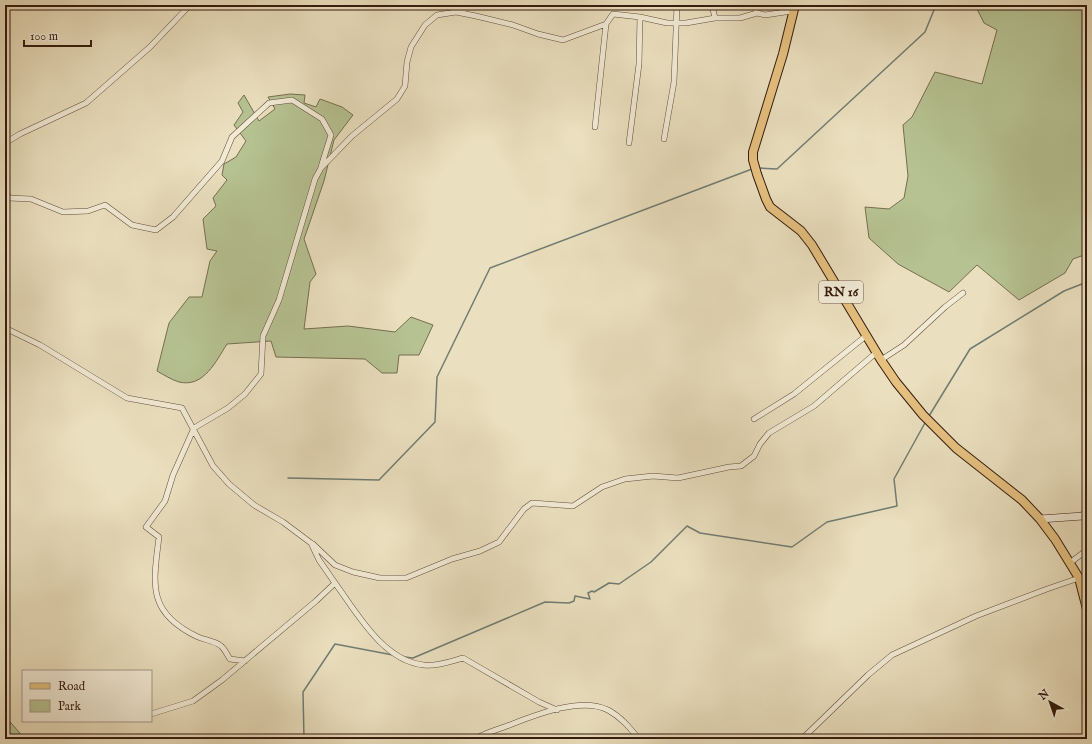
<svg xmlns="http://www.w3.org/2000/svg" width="1092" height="744" font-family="'IM FELL English',serif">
<rect width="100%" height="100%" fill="#eadfbe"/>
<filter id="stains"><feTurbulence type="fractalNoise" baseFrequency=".005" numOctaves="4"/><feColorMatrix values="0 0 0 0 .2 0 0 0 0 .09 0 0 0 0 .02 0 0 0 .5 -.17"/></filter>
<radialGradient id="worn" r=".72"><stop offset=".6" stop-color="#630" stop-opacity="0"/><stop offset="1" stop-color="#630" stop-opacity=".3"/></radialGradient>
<path fill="#b6c292" stroke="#766e50" d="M975,5H1087V254L1073,259L1065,273L1019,300L977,265L949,292L898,264L869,238L865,207L889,209L904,198L908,176L903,125L912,117L935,72L982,84L997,30L984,23Z
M290,94L305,95L304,103L316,107L320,99L342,107L353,115L334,140L324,181L304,239L316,274L310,282L304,329L348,326L395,332L411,317L433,325L419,355H399L397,373H382L365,359L276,357L271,341L227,344C216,361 204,388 179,382C172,380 164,375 157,371L169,323L189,297H202L210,261L217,251L207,249L203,219L216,206L213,198L227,180L222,175L224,164L236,157L246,141L234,125L243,112L238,103L244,95L259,121L275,109L268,97Z
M5,716L25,739H5Z"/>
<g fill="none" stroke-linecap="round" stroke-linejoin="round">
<path stroke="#707c73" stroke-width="1.5" d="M759,168L777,169L925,32L936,5
M929,416L970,349L1064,291L1087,282
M288,478L379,480L435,422L437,377L490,268L752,169
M404,657L413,658L545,602L569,603L574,601L575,596L590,599L588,593L592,591L594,592L609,583L619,584L651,562L687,526L700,533L792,547L827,522L897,506L894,479L926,421
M304,739L303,692L335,644L393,655
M1084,739H1087"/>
<g stroke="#624c3a" stroke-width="6">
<path id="street" d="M712,5L715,18
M754,5L757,13
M456,12L463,5
M595,127L606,24L613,14L640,17L667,23H686L715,18H740L757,13L765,15L792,11
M664,139L674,82L677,5
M5,143L20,134L86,103L150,47L190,5
M629,143L639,64L640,17
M5,188L9,198L31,199L63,212L88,211L105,205L132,225L156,230L173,217L222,161L232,137L269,103L292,100L322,119L331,135L321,167
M5,328L40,345L127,398L182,408L213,466L229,484L254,505L283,522L311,543L319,560L335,583L316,601L222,680L193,701L151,714
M881,360L904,345L945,307L963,293
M754,419L794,394L867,335
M313,544L335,565L353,572L380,578H406L452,559L480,551L499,542L524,509L532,503L573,506L602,487L625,479L653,476L678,478L729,467L741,466L754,456L760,444L769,433L814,406L877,352
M1071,562L1087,550
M335,583C357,613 383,661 424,665C436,667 452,661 463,658L539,702L557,710
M245,661L230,659C227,655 225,649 221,646C215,641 205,640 198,637C147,613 153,585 159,537L146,527L165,501L173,475L194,428L228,408L245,394L261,374L263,336L279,300L315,179L321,168L352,136L397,99L405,86L407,62L411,47L425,25L437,15L456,12L476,16L513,25L538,34L563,40L606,24
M475,739C485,733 496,730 507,726C533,716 580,696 608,710C621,717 630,728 639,739
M802,739L868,675L892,655L976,616L1047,589L1079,578"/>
</g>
<g stroke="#351b0e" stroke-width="8">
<path id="secondary" d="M1040,519L1083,516L1087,510"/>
</g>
<g stroke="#351b0e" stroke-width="10">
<path id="primary" d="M795,5L783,54L753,152V160L757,174L766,199L770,207L801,231L812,245L881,360L896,382L923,415L956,448L1022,500L1040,519L1055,539L1079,578L1087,609"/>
</g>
<use href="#street" stroke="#f1ead5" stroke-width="5"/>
<use href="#secondary" stroke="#f1ead5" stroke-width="7"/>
<use href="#primary" stroke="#e5c07f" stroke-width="8"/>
</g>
<g text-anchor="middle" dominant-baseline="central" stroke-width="3" stroke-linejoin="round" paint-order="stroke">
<rect fill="#f1ead5" stroke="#6d594a" stroke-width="1" x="819" y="281" width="44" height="22" rx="3"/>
<g font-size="13" font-weight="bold" fill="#351b0e">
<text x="841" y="292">RN 16</text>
</g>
</g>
<rect width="1092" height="744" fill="none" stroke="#eadfbe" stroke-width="20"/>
<rect x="6" y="6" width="1080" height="732" fill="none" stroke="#351b0e" stroke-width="2"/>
<rect x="10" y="10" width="1072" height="724" fill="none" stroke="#351b0e"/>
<rect x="22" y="670" width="130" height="52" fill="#f1ead5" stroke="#a69785"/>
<rect x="30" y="683" width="20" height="6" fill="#e5c07f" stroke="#a69785"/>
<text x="58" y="690" font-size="12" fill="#351b0e">Road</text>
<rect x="30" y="700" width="20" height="12" fill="#b6c292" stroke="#a69785"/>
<text x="58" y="710" font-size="12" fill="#351b0e">Park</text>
<g transform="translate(1050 702) rotate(320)" stroke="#f1ead5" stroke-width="3" paint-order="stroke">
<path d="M0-3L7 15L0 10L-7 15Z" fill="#351b0e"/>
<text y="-6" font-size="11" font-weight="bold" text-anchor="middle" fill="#351b0e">N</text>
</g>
<path d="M24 40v6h67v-6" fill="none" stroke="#351b0e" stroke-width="2"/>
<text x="30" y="40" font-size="12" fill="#351b0e" stroke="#f1ead5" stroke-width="3" paint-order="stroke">100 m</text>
<rect width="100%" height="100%" filter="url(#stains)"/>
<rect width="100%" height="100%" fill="url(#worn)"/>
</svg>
